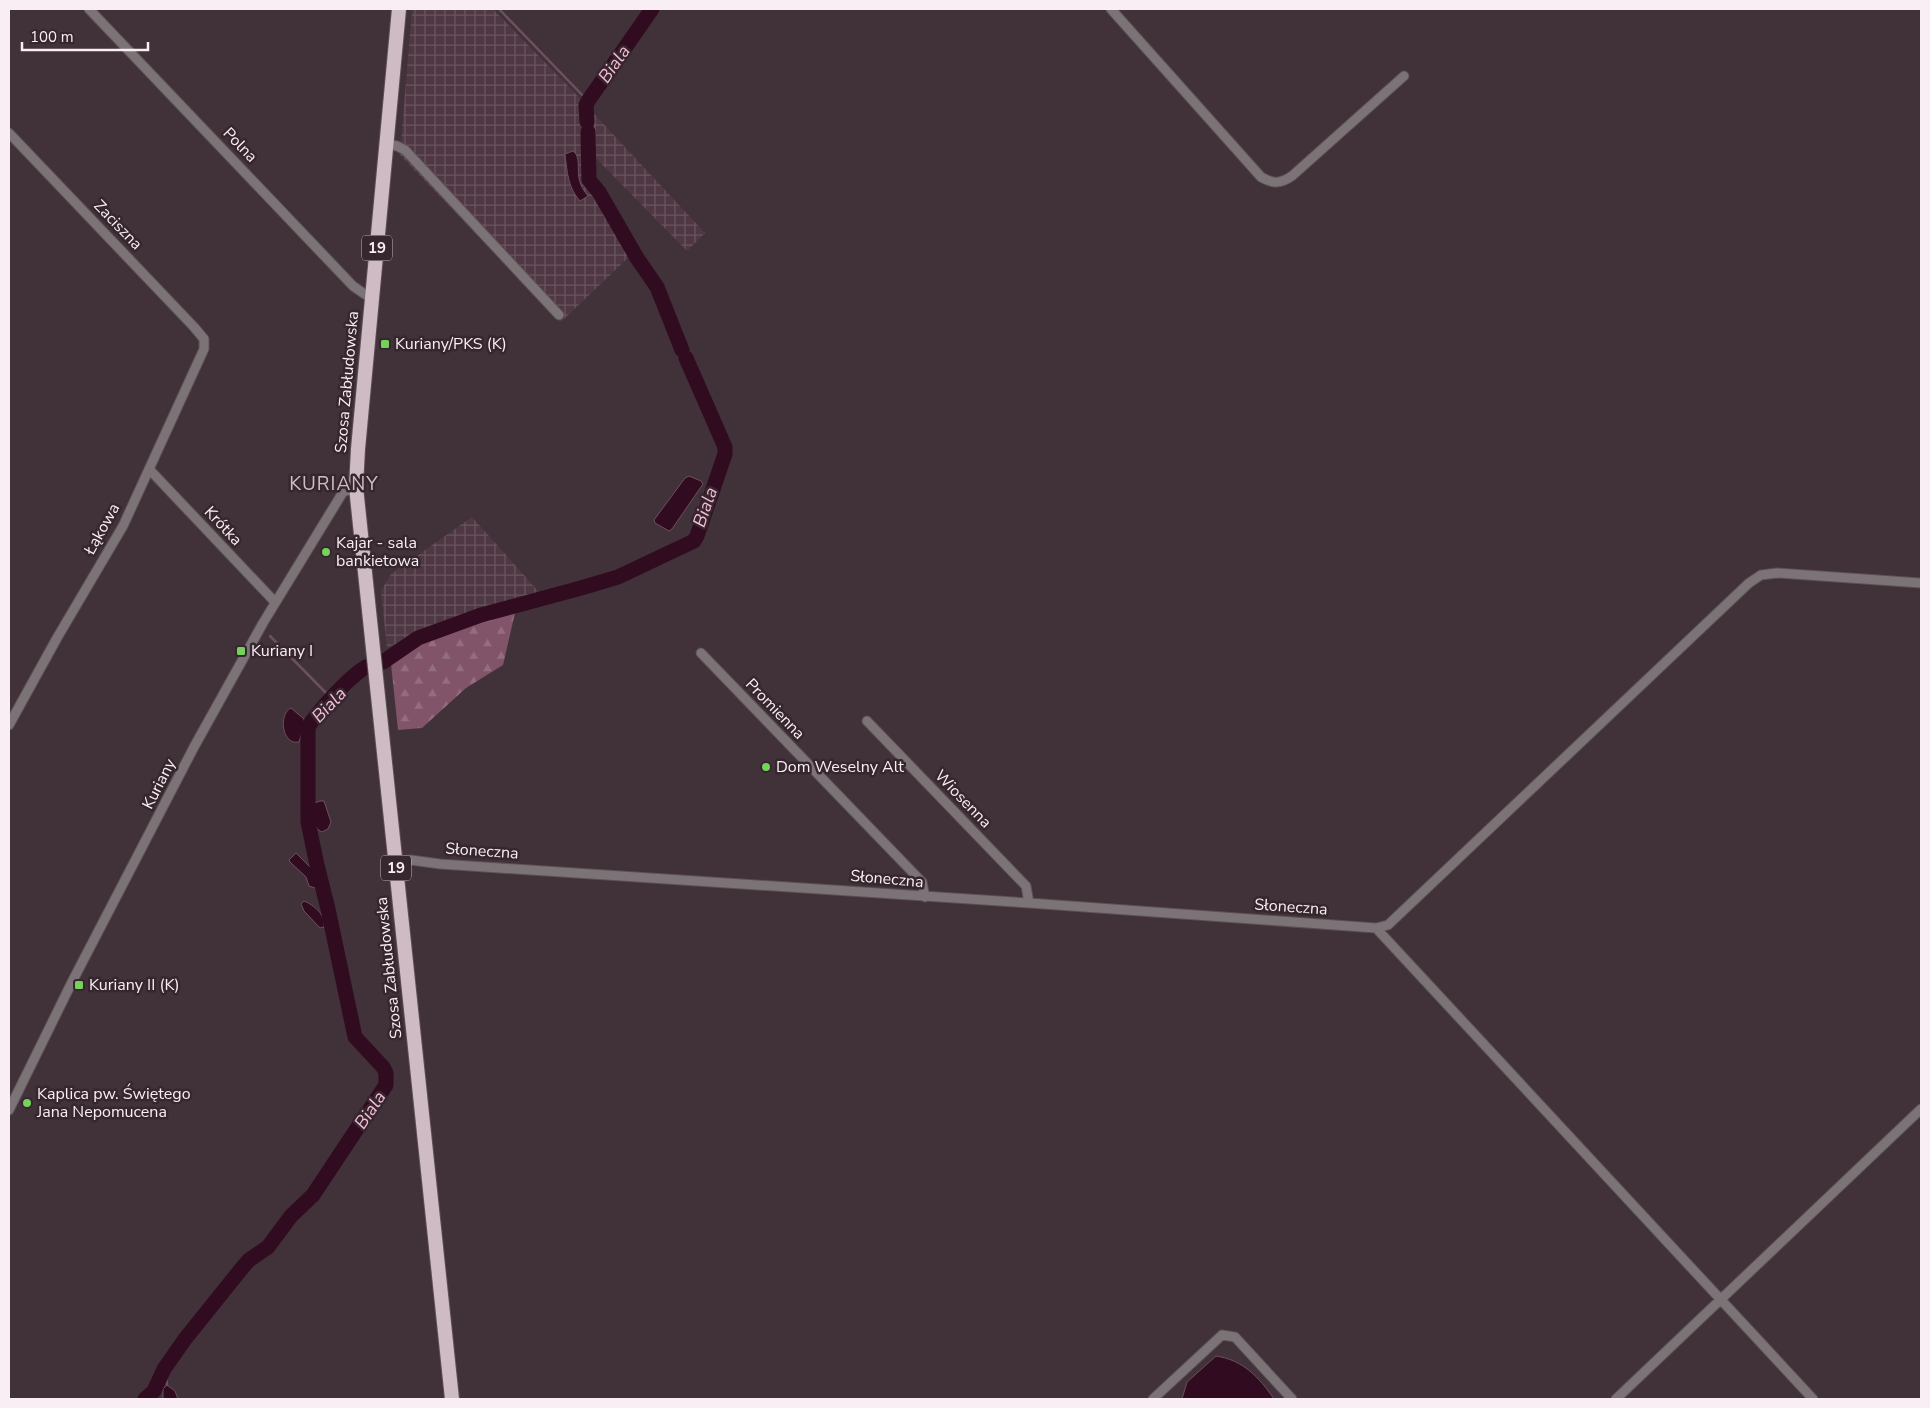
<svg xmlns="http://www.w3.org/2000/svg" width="1930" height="1408" font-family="'Nunito Sans',sans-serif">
<defs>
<pattern id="industrial-grid" width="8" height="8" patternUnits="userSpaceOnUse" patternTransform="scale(1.25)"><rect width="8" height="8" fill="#4f3843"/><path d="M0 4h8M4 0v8" fill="none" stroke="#69555f"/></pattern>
<pattern id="forest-firs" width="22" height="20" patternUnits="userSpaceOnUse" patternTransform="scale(1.25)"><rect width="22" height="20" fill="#81546a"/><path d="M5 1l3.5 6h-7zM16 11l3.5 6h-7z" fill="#946d80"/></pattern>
</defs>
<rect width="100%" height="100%" fill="#413138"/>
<path fill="url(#industrial-grid)" d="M412,9H493L570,88L705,233L687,251L583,145L585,183L631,255L561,322L400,155Z
M472,517L540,593L418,633L387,648L381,591L391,574Z"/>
<path fill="url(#forest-firs)" d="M515,613L503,665L466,688L422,728L398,730L391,664L414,644L472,622Z"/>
<path fill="#310c21" stroke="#6d5060" d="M573,151C581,157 577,168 579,178C580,185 584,191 588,196L580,201C568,188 567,172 565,154Z
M689,476L701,481L703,484L672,529L669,531L655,523L654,520L685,478Z
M291,708L304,719V726L299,742C282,746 278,714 291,708Z
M320,801H324L331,822L328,829L322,832C311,827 314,814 314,803Z
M296,853L311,868L318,886L315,888L309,886L306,877L290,862L289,860Z
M304,901C314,905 326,915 324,927L320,928L304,911L301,904Z
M1216,1356C1243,1360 1259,1377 1274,1399H1182L1187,1382Z
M167,1385L175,1391L178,1399H163V1389Z"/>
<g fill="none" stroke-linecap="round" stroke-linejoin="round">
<path stroke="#6d5060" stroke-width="2.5" d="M499,9L588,101
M270,636L332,699
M165,1367L167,1385"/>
<path stroke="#310c21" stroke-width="15" d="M587,122L586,105L588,101L652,9
M588,132L589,180L599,192L637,258L657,287L682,350
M383,662L418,638L481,615L581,588L618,577L694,541L697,536L725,454V447L686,358
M145,1399L154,1391L164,1369L185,1339L242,1268L249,1260L268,1247L291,1216L313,1195L386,1085V1073L383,1067L355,1037L328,909L317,865L308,822V727C319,710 349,677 366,667"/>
<g stroke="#5e4f56" stroke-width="11">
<path id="minor" d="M89,9L353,286L366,295H372
M1111,9L1261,177C1273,184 1280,184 1292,176L1404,76
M9,133L194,327L204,339V349L123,526L57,638L9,725
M386,144L397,146L405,150L559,315
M149,469L275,602
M701,653L922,882L925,897
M867,721L1026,886L1029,903
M395,862L411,860L440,864L1029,903L1376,928L1388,925L1749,583L1761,575L1777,573L1921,583
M1376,928L1813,1399
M9,1110L72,982L194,747L263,623L343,492L356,487
M1153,1399L1222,1335L1235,1337L1292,1399
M1616,1399L1921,1109"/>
</g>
<g stroke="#5e4f56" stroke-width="16">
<path id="trunk" d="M399,9L358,449L356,487L452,1399"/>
</g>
<use href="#minor" stroke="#7c7377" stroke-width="9"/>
<use href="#trunk" stroke="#cebbc4" stroke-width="14"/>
</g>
<g fill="#75d25b" stroke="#36272e" stroke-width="2">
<rect x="380" y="339" width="10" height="10" rx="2.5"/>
<circle cx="326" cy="552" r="5"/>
<rect x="236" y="646" width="10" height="10" rx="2.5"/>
<circle cx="766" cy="767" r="5"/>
<rect x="74" y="980" width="10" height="10" rx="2.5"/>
<circle cx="27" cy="1103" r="5"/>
</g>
<g text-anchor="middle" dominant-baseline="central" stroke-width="5" stroke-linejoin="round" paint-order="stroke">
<g fill="#36272e" stroke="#beb2b8" stroke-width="1">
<rect x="362" y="235.5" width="30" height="25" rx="4"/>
<rect x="381" y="855.5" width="30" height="25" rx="4"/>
</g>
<g font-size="15" font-weight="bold" fill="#f9eef3">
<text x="377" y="248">19</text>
<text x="396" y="868">19</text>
</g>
<g font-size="16" fill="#f9eef3" stroke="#36272e">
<text transform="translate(240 145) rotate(46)">Polna</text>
<text transform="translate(118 225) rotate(46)">Zaciszna</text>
<text transform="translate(347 382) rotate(-85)">Szosa Zabłudowska</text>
<text transform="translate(223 526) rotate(47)">Krótka</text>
<text transform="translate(102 529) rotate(-61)">Łąkowa</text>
<text transform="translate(775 709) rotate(46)">Promienna</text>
<text transform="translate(159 784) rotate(-63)">Kuriany</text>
<text transform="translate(963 799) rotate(46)">Wiosenna</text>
<text transform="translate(482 851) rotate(4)">Słoneczna</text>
<text transform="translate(887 879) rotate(5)">Słoneczna</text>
<text transform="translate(1291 907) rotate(4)">Słoneczna</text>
<text transform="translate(389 968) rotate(-96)">Szosa Zabłudowska</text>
</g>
<g font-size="16" fill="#f9eef3" stroke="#36272e" text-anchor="start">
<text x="395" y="344">Kuriany/PKS (K)</text>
<text x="336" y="543">Kajar - sala<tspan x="336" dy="18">bankietowa</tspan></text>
<text x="251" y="651">Kuriany I</text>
<text x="776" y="767">Dom Weselny Alt</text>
<text x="89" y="985">Kuriany II (K)</text>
<text x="37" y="1094">Kaplica pw. Świętego<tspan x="37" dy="18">Jana Nepomucena</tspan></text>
</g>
<g font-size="18" font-style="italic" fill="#f8bdd8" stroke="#36272e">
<text transform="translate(614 64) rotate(-55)">Biala</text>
<text transform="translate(705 507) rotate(-71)">Biala</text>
<text transform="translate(329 705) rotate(-46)">Biala</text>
<text transform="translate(370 1110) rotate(-56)">Biala</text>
</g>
<g font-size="19" letter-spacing="1" fill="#d0bcc4" stroke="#36272e">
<text x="334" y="484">KURIANY</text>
</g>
</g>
<rect width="1930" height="1408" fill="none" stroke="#f9eef3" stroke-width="20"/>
<path d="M22 42v8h126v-8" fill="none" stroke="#f9eef3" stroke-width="2.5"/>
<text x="30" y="42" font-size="15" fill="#f9eef3" stroke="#36272e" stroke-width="4" paint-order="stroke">100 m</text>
</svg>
